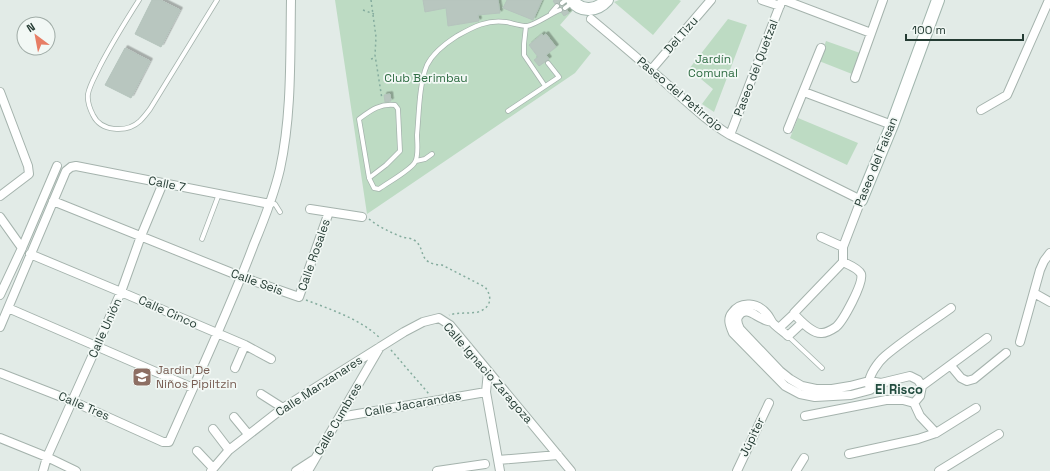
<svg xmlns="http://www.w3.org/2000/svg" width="1050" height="471" font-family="'Space Grotesk',sans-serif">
<defs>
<filter id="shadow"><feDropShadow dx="2.5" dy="-2.5" stdDeviation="0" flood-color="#0004"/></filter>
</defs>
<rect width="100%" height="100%" fill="#e2ebe7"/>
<path fill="#bddbc3" d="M335,0H567L574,9L560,25L591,53L575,73L367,214Z
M619,0H679L681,1L653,35L614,2Z
M728,19L747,25L714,112L702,104L713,89L689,69Z
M826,41L860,53L852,74L819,61Z
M798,118L858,143L847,165L790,138Z"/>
<path fill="#b8c6bf" stroke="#b5c4bd" filter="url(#shadow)" d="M152,0H160L180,10L161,47L135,34Z
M423,0H498L500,13L478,15L479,21L448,26L446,8L425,12Z
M507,0H542L533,20L503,8Z
M555,0H560L569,13L564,16L553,1Z
M542,34L543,36L546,34L556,47L546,55L549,59L539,66L534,60L538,57L529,45Z
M125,48L150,61L131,98L105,85Z
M390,94L391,101L385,102L384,95Z"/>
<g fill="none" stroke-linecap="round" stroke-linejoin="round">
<g stroke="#a5b3ad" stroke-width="5.5">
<path id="lane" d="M139,0C125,22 112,43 100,66C96,75 90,84 88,94C87,101 90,109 93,115C101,132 127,133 140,121C144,117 147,113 150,109L217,0
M562,3L566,0
M565,8L573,2
M551,13L557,6
M526,26L524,44V55L545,86
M423,78L432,79L436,77
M508,111L559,77L548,63
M416,161L425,159L432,154
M369,178L386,165L400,151L398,109L395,105C380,103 370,111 359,119L369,178L374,188L379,189C387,183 411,170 415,162C419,155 417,142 417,135C419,114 419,84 427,65C433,53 446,43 457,36C473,27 488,19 506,22C512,23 520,26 527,26C535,25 550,14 560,10
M270,204H275L280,212
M202,239L219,194
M788,336L822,368"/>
</g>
<g stroke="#a5b3ad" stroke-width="10">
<path id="street" d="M762,0L780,6
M784,0L871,33
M591,19C615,39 639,59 661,79C684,99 705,120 730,135L861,200L843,247V262L794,313V314C801,321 812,334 822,333C826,333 833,329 836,327C843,321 864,283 861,274C858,268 849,265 843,262
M651,70L711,0
M855,78L883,0
M0,92L28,166L29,174L0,196
M804,92L892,125
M981,110L1007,95L1049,0
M788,129L821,48
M730,135L782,0
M53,201L242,277L299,297L329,212
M310,209L362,217
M0,217L22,248
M821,237L843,247
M30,254L121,292L245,345L271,359
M1034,293L1050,302
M0,295L22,248L57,166
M8,308L193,388
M772,322C769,321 766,321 763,319C755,316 745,305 738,317C736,321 738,325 740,329L780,371L790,379L802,386L816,389H832L850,386L869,381L881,383
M802,323L788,336C783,331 776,327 772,322C770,319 769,316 767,314C758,303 741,300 732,313C727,319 730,326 733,333L785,386L800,394L815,397L851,395L870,390L881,383L910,376L918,380L922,386L920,396L914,403L920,416L936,433
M0,327L66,171L71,167L76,166L270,204
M779,328L794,314
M1020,342L1040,270L1044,261L1050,253
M951,366L961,378L967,381L974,379L1006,353
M235,368L245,345
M488,372L486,392L500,471
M0,373L72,401L163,442H169C198,376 229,311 254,244C264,220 274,195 280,169C292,114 290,56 291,0
M869,385C868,376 878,362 885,356C905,339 930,323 951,308
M922,386L987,338
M261,394L283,408
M805,416L886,400H903L914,403
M234,417L248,434
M340,417L486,392
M213,429L229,450
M0,438L47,457L76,471
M197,451L213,468
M849,454L918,439L936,433L976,408
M498,460L558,455
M43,471L47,457L121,292L141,236L163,183
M211,471L229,450L283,408L404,332L423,322L439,318L450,325L571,471
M296,471L313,460
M308,471L380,347
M437,471L485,464
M737,471L769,403
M796,471L804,458
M939,471L999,434"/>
</g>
<g stroke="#a2b6ae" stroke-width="14">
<path id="secondary" d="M572,0C581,13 597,11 607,0
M861,200L892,125L938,0"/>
</g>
<path stroke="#85ac9e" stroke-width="1.5" stroke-dasharray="2 3" stroke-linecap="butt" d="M371,0L376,37L375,55L382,99
M363,10L374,14
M371,59L376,58
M369,219C379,227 390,232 402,237C406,238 411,238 414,240C427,248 416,264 442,265L485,287C493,297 491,308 478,312C468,314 459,312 449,315
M306,300C332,310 360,319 380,338
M391,350L429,394"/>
<use href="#lane" stroke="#fff" stroke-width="4"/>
<use href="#street" stroke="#fff" stroke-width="8"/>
<use href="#secondary" stroke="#fff" stroke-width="12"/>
</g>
<defs>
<g id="school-square" transform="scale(1)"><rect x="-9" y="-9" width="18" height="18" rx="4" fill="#8d6e63" stroke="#f2f8f5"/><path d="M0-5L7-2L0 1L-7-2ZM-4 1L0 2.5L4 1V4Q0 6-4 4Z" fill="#fff"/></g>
</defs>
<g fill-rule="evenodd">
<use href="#school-square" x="142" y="377"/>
</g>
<g text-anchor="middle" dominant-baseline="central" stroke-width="3.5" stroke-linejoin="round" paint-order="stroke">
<g font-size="12" fill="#243b33" stroke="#f2f8f5">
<text transform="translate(681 35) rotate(-49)">Del Tizu</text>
<text transform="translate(756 68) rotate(-69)">Paseo del Quetzal</text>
<text transform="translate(680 94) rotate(40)">Paseo del Petirrojo</text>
<text transform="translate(876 162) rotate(-68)">Paseo del Faisan</text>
<text transform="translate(167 184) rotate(11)">Calle 7</text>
<text transform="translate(314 255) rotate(-71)">Calle Rosales</text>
<text transform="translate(257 282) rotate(20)">Calle Seis</text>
<text transform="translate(168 312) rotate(24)">Calle Cinco</text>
<text transform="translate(105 328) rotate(-66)">Calle Unión</text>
<text transform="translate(488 373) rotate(49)">Calle Ignacio Zaragoza</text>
<text transform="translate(319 386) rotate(-33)">Calle Manzanares</text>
<text transform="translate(413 404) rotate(-10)">Calle Jacarandas</text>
<text transform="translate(84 406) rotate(23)">Calle Tres</text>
<text transform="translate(338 419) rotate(-60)">Calle Cumbres</text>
<text transform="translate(752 437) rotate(-64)">Júpiter</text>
</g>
<g font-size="12" fill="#316e45" stroke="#f2f8f5">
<text x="713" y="59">Jardín<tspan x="713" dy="14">Comunal</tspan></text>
<text x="426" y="78">Club Berimbau</text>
</g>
<g font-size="12" fill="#785e54" stroke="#f2f8f5" text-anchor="start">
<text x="156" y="370">Jardin De<tspan x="156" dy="14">Niños Pipiltzin</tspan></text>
</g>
<g font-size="13" font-weight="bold" fill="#214b3e" stroke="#f2f8f5">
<text x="899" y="389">El Risco</text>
</g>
</g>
<g transform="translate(36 36) rotate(328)"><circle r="19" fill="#f2f8f5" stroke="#a0aca7"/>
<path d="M0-3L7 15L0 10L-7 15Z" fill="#e77d65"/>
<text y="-6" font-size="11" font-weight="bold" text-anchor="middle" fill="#243b33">N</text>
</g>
<path d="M906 34v6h117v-6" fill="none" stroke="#243b33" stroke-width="2"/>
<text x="912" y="34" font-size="12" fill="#243b33" stroke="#f2f8f5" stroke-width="3" paint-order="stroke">100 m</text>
</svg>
